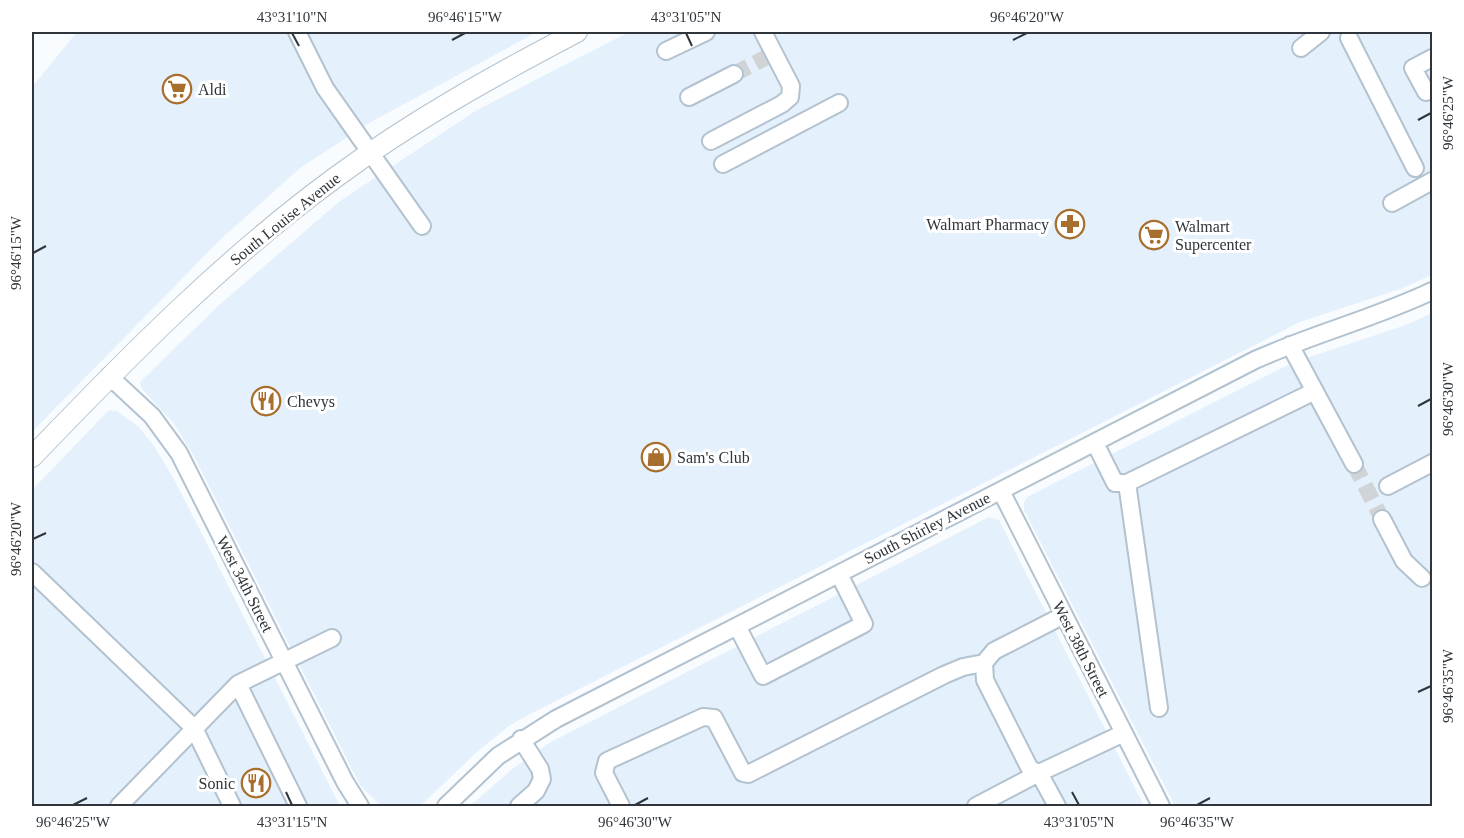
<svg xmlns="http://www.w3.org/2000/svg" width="1464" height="838" font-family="Georgia,serif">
<rect width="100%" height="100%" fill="#f9fcfe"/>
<path fill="#e4f0fc" d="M77,32H537L371,122L300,168L221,239L32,432V87Z
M629,32H1432V275L1403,288L1300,322L534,712L510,725L478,751L420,806H381L360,785L196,460L175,425L142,389L140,382L218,306L340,201L477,110Z
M1432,313V806H1175L1024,510V503L1027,497L1292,363L1406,325Z
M109,410L117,411L139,427L154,446L175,481L340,806H32V490Z
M989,517L999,520L1144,806H470L511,770L549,743Z"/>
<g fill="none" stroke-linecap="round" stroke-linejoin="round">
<path stroke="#d1d4d7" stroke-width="16" stroke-dasharray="16 8" stroke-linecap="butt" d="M734,74L767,57
M1354,464L1382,519"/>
<g stroke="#b3c2cf" stroke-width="20">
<path id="minor" d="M297,32L325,88L422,226
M1349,38L1415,168
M1301,48L1321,32
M666,51L706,32
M1426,92L1413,68L1432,58
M689,97L734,74
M711,141L782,104L790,97L791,86L763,32
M723,164L839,103
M1392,203L1432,181
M1290,345L1354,464
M109,376L152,416L179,453L345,782L360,806
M1095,443L1115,483H1127L1315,391
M1127,483L1159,708
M1388,486L1432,463
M1001,491L1161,806
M1382,519L1404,561L1422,578
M32,572L194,728L232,806
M1064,615L994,651L984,663L985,680L1030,769L1039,773L1124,733
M737,626L763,676L864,624L839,574
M238,684L298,806
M119,806L238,684L332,638
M446,806L498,756L556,719L1255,360C1313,334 1375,318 1432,291
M519,806L536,791L542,779L540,769L521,739
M621,806L604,773L607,761L703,717L714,718L743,773L748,774L944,675L963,667L984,663
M976,806L1039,773L1057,806"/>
</g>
<g stroke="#b3c2cf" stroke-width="22">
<path id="major" d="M32,457C127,358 224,259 336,177C412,121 493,76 577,32"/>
</g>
<use href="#minor" stroke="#fff" stroke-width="16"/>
<use href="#major" stroke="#fff" stroke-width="20"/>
</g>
<path fill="none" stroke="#2f353a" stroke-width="2" d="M292,33L299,46M686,33L692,46M452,40L465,33M1013,40L1027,33M1418,120L1431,113M33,253L46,246M1418,406L1431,399M33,539L46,533M1418,692L1431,686M286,792L292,805M1072,792L1079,805M73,805L87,798M635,805L648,798M1197,805L1210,798"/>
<defs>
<g id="supermarket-ring" transform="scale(1.5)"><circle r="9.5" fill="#fff" stroke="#a86e2d" stroke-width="1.5"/><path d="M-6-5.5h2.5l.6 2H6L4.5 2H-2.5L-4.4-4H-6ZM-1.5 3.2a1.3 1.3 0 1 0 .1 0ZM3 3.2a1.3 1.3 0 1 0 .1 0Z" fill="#a86e2d"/></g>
<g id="pharmacy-ring" transform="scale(1.5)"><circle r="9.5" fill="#fff" stroke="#a86e2d" stroke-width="1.5"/><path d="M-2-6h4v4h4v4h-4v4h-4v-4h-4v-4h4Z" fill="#a86e2d"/></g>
<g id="restaurant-ring" transform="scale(1.5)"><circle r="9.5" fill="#fff" stroke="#a86e2d" stroke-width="1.5"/><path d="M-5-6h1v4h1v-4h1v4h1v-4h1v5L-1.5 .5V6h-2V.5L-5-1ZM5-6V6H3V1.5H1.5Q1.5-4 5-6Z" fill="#a86e2d"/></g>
<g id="shop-ring" transform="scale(1.5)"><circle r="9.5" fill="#fff" stroke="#a86e2d" stroke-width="1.5"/><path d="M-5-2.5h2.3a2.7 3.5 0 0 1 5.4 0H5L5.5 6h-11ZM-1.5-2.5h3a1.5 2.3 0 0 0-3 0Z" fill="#a86e2d"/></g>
</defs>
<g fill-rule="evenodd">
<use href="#supermarket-ring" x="177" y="89"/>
<use href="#pharmacy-ring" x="1070" y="224"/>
<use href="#supermarket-ring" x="1154" y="235"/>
<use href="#restaurant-ring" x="266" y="401"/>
<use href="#shop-ring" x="656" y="457"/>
<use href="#restaurant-ring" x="256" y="783"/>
</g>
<g text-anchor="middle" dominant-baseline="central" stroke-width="6" stroke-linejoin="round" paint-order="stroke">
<g font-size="16" fill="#2f353a" stroke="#fff" text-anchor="start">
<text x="198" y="89">Aldi</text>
<text x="1049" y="224" text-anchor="end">Walmart Pharmacy</text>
<text x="1175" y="226">Walmart<tspan x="1175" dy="18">Supercenter</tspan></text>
<text x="287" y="401">Chevys</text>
<text x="677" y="457">Sam's Club</text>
<text x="235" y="783" text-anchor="end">Sonic</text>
</g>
<g font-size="16" fill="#2f353a" stroke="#fff">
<text transform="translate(285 219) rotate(-39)">South Louise Avenue</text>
<text transform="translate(927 528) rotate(-27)">South Shirley Avenue</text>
<text transform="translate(245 584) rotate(63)">West 34th Street</text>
<text transform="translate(1081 649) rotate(63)">West 38th Street</text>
</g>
</g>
<rect width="1464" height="838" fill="none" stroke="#ffffff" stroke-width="66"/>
<rect x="33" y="33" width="1398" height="772" fill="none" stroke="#2f353a" stroke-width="2"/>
<g font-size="15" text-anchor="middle" fill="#2f353a">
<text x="292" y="22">43°31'10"N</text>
<text x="465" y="22">96°46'15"W</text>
<text x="686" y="22">43°31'05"N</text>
<text x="1027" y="22">96°46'20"W</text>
<text transform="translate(1448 113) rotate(-90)" y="5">96°46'25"W</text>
<text transform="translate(16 253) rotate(-90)" y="5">96°46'15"W</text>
<text transform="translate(1448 399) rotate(-90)" y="5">96°46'30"W</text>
<text transform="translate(16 539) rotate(-90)" y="5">96°46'20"W</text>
<text transform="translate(1448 686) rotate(-90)" y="5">96°46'35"W</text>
<text x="73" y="827">96°46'25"W</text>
<text x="292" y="827">43°31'15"N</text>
<text x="635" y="827">96°46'30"W</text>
<text x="1079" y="827">43°31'05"N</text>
<text x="1197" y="827">96°46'35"W</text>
</g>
</svg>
